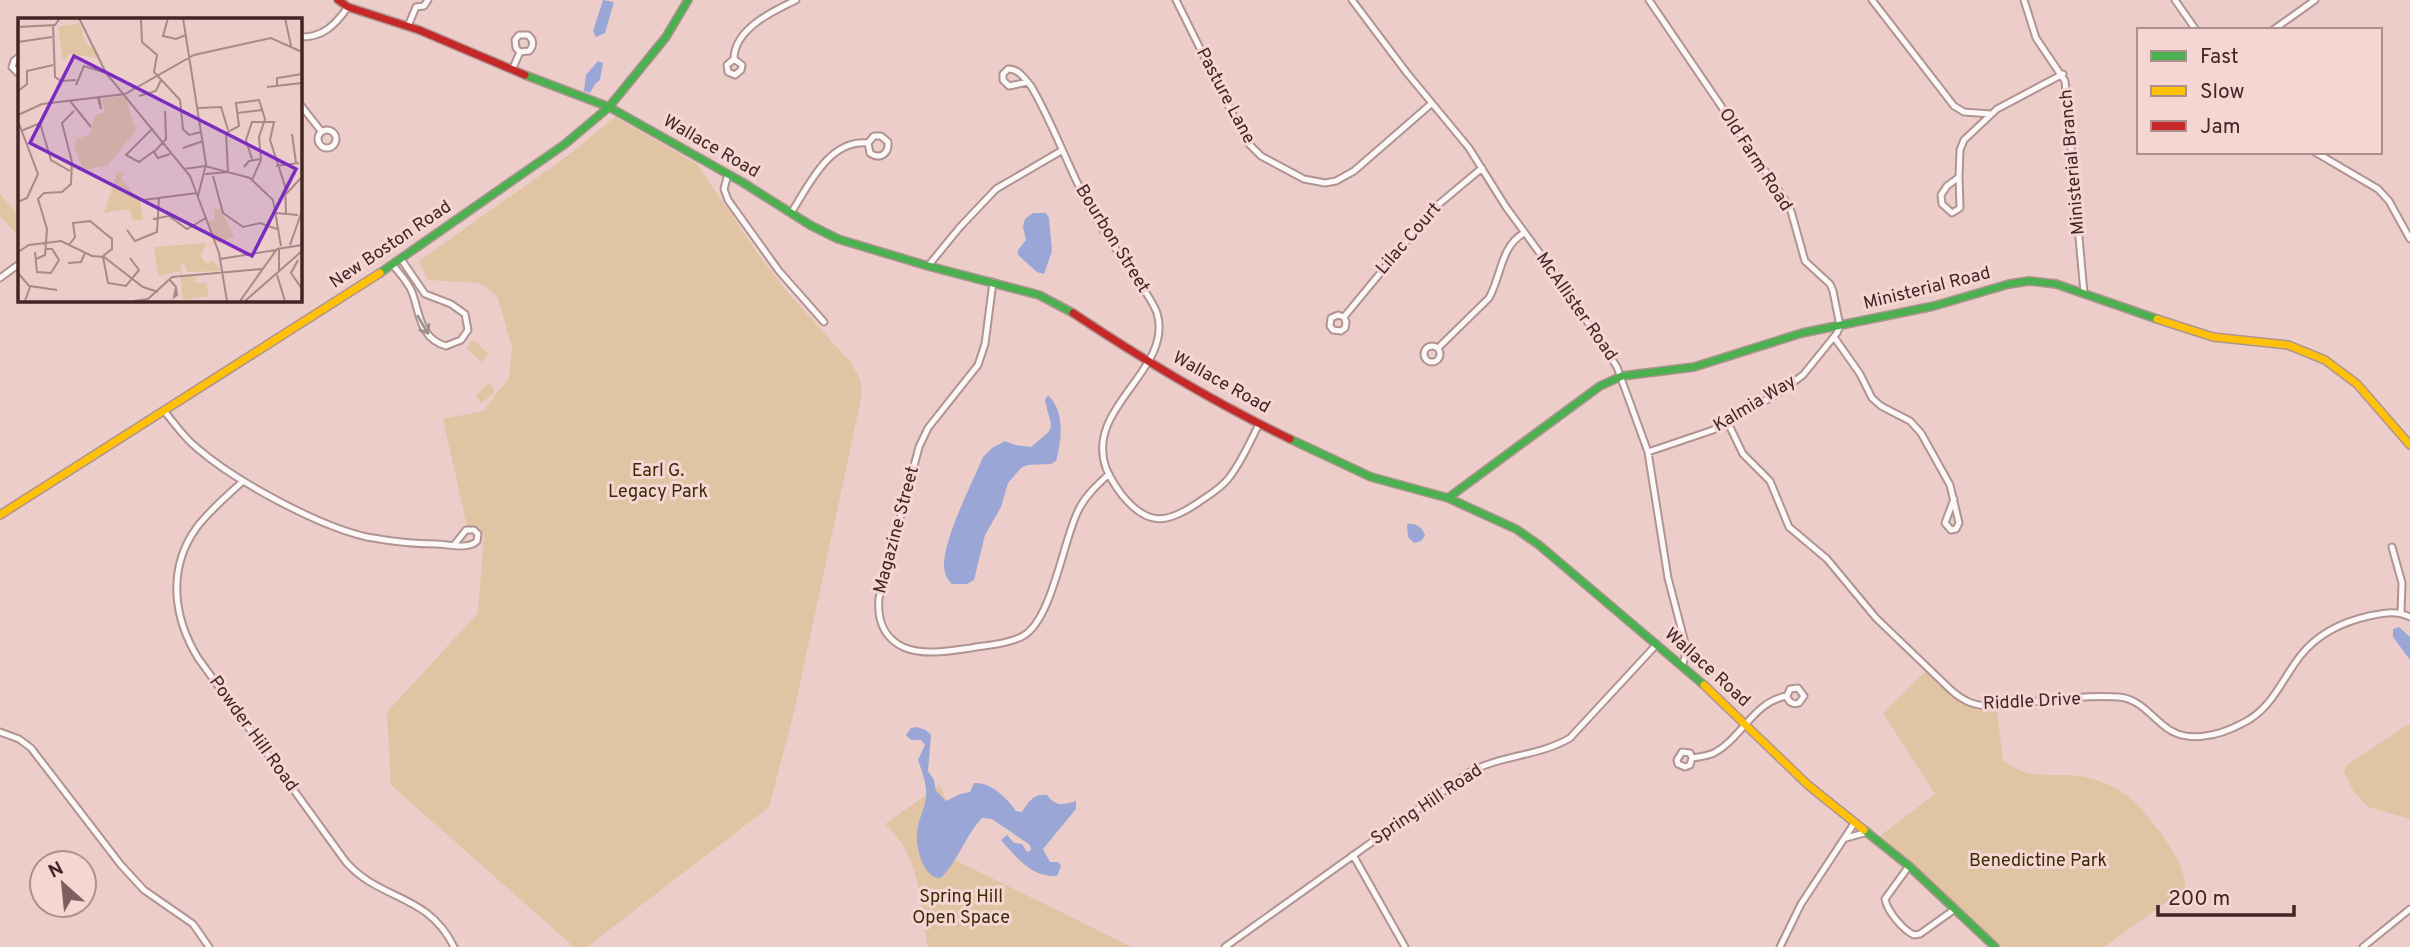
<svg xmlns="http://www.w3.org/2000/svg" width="2410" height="947" font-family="Overpass,sans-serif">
<rect width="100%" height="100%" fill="#edcdca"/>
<path fill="#e1c4a4" d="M615,117L697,164L758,254L790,295L851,363L860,379L862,394L793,716L769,807L587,947H574L391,785L387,712L478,613L484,535L479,527L467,526L443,419L483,411L509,378L512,347L497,296L479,283L428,280L419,261L566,157Z
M0,193L19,217V237L0,216Z
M473,340L489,354L481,362L466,348Z
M490,384L494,389L493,394L481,403L476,396L485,386Z
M1927,670C1950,692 1963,712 1997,711L2003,760C2029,782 2050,772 2080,776C2094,778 2114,786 2125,794C2143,807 2169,842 2179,862C2183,870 2184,880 2186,888L2104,947H2002L1914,864L1880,836L1935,794L1883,713Z
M2410,723V819L2368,807L2354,792L2344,772L2347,765Z
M940,785L955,823L945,855L1132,947H928C920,902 921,857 885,824Z"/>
<path fill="#9aa6d5" d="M603,0L614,2L605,33L596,37L593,31Z
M598,61L603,63L600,80L595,84L590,93L584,91L586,75Z
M1033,213H1046L1049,218L1052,251L1044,274L1037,272L1018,255V250L1026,240L1023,227L1025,219Z
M1048,395C1065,411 1062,440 1056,461L1051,464L1028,465L1022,467L1008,483L1001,507L985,535L974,580L967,584H952C947,579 944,573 944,565C944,537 972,484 983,457L992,448L1005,441L1015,445L1031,447C1058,424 1052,433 1045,400Z
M1407,524C1415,523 1423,527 1425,536L1421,541L1414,543L1408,537Z
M2399,627L2410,637V660L2393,637V629Z
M917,727L926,730L931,735L928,771L934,780L936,791L946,801L960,794L970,792L974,783C991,782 1007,798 1016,811L1022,812C1028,802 1034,793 1047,795C1056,807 1063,805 1076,801V809L1043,849L1050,862H1058L1061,866L1057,876C1032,878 1015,856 1001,840L1007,835L1014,843L1022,844L1027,852L1031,850L1030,845L992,819L982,818C965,836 958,861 941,878C924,879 916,849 917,834C917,821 925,810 926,797C927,783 922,772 918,760L925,745L921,740H911L906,735L911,728Z"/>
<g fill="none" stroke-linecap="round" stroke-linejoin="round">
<g stroke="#af9492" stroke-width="9">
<path id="street" d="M1176,0L1246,141L1261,156L1304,179L1325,183L1336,181L1354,171L1431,104
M1352,0L1407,73L1469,148L1506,207L1566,289L1617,367L1648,452L1668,578L1685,643V657L1682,666
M1872,0L1954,106L1964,112L1991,114
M2024,0L2036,38L2065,81L2084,293
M2175,0L2196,30
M416,7L424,6L428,0
M408,26L416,7
M2273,30L2315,0
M299,37C323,38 335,25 348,7
M19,57L14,61L12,67L19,74
M734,59L742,65L741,70L735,75L728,72L727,65L734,59C734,29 773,11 796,0
M512,70L520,52L529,51C534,46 534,40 528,35H519L515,40L516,48L520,52
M1028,82L1009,86L1003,80V74L1008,69C1018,68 1025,79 1031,86C1054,125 1069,170 1091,210C1104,235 1123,257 1138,281C1145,291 1153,302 1157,313C1174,370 1084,407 1106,468C1110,478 1116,487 1122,495C1148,527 1167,524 1199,502C1209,495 1220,489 1228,479C1241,463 1250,442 1259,424
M299,103L321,131
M318 139a9 9 0 1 1 18 0a9 9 0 1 1-18 0Z
M2315,152L2378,189L2389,201L2410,239
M728,174L724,189L728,200L779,271L824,322
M1959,177L1960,208L1952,213L1942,204L1941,195L1947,186L1959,177L1960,150L1964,140L1997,109L2063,74
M791,213C809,185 829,139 868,143L870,153C880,160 889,154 888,142L881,136H874L868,143
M393,265C399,273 408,282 412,292C420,313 419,338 446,346L461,340L468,330L465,314L451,304L425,294L401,259
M928,266L960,227L996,189L1061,151
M0,278L19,264
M993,282L985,344L978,365L928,428L919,447L879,598C877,620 883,637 903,647C924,656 950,651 971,648C988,645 1008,644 1023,636C1052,620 1063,541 1078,511C1085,496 1097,485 1109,474
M1344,317L1346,322L1345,328L1341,331L1333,330L1330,326L1331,318L1338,315L1344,317L1433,209L1482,168
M1834,337L1860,374L1872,398L1881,406L1910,421L1921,433L1950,485L1959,523L1956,529L1951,530L1945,523L1954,499
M1424 354a8 8 0 1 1 16 0a8 8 0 1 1-16 0Z
M1438,348L1489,298C1502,275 1500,247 1524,233
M165,412C175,424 184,438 197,448C235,481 318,526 367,537C389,541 414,544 436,544C448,544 468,550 477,541L478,534L474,530H466L454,545
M1728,423L1743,454L1770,481L1789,527L1827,559L1876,618L1952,691C1965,702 1975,706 1992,706C2031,703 2080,694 2119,697C2139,699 2149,714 2163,725C2185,745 2219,736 2243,723C2272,709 2282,679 2301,655C2318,634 2342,622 2369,616C2384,613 2396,610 2410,617
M1648,452L1713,430L1777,394L1803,375L1837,333L1840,326L1833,291L1830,284L1805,261L1791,211L1787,203L1649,0
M243,481C227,496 210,510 197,527C167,568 173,617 198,658L346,862C380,901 428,893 454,947
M2392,547L2402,583L2401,613
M0,732L19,739L31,748L121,865L144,890L193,924L209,947
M1692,758L1690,765L1685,767L1678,764L1677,760L1682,752L1690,753L1692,758C1699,757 1707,756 1714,753C1742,738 1754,701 1787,696L1790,689L1798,688L1804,696L1799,703C1793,705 1788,702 1787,696
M1846,838L1868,832
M1353,855L1405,947
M1909,866L1885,899C1887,911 1903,930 1914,935L1920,934L1955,909
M1225,947L1470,772C1501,755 1540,756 1570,738L1657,644
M1780,947L1801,904L1855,822
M2363,947L2410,909"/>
</g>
<g stroke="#af9492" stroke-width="10">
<path id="fast" d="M525,75L609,107L742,182L810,225L838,239L928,266L1039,295L1073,313
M380,273L565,144L609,107L666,37L688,0
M1290,439L1371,477L1448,498L1516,529L1539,545L1704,685
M1448,498L1600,386L1622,376L1694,367L1802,333L1934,306L2009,284L2029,281L2056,284L2157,319
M1864,830L1909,866L1995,947"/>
</g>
<g stroke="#af9492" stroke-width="10">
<path id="slow" d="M2157,319L2213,337L2288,345L2325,360L2357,384L2410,445
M0,515L380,273
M1704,685L1808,785L1864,830"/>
</g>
<g stroke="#af9492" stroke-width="10">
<path id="jam" d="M338,0L348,7L419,30L525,75
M1073,313C1142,359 1215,403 1290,439"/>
</g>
<use href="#street" stroke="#fcf8f7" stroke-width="5"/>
<use href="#fast" stroke="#4caf50" stroke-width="7"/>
<use href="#slow" stroke="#ffc107" stroke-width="7"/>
<use href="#jam" stroke="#c62828" stroke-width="7"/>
</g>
<defs><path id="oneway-shaft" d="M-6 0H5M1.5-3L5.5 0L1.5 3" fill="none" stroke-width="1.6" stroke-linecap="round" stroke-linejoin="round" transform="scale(1.75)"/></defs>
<use stroke="#9f8f8e" href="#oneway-shaft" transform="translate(423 325) rotate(60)"/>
<g text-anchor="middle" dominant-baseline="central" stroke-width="6" stroke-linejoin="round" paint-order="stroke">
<g font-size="18" fill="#422624" stroke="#f5d6d3">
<text transform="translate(1225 96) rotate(62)">Pasture Lane</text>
<text transform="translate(711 147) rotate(30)">Wallace Road</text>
<text transform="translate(1755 160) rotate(57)">Old Farm Road</text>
<text transform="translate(2073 162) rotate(-95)">Ministerial Branch</text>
<text transform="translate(1112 239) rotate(58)">Bourbon Street</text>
<text transform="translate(1409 239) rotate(-49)">Lilac Court</text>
<text transform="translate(391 245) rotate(-34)">New Boston Road</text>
<text transform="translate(1927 289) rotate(-14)">Ministerial Road</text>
<text transform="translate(1576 307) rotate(55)">McAllister Road</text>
<text transform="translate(1221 383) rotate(29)">Wallace Road</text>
<text transform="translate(1755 404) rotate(-31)">Kalmia Way</text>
<text transform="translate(897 530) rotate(-75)">Magazine Street</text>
<text transform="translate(1707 668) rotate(42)">Wallace Road</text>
<text transform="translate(2032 702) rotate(-3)">Riddle Drive</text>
<text transform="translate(253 734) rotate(54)">Powder Hill Road</text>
<text transform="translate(1427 805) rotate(-34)">Spring Hill Road</text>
</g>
<g font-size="18" fill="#3a2b05" stroke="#f5d6d3">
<text x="658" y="471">Earl G.<tspan x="658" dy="21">Legacy Park</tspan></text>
<text x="2038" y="861">Benedictine Park</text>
<text x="961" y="897">Spring Hill<tspan x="961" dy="21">Open Space</tspan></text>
</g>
</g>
<g transform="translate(18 18)">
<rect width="284" height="284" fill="#edcdca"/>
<path d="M62,5L67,24L80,35L85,50L80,40L52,36L45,43L48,62L40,9ZM107,77L118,113L89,148L65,152L56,128L59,121L72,116L77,97L87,94L83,81ZM106,154L103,161L122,182L125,201L114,203L112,191L86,195L99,155ZM202,190L216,219L198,225L190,203L197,201L196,192ZM187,225L198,226H188L183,237L187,245L195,243L203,253L169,254L166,245L162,246L164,257L173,256L176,262L177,256L178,265H188L191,278L165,282L162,253L140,258L136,229Z" fill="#e1c4a4"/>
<path fill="none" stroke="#a98a88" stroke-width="2" d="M61,0L88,55L172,158L201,235L209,283M123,0L124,24L139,37L136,54L162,82L165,111L171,117L183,114M150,0L145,18L158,21L168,17M165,0L188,146L180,178M267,0L273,28M35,7L37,59L43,63L58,62M0,9L37,7L42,0M0,24L34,19M58,67L66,48L88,55M249,69L284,65M259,69V60L284,56M0,73L9,66V53L35,47M121,78L138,73L143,62M80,80L83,91L81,80M52,83L73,109M180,90L203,89L210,112M147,93L148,121L136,134L140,140L152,136M219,95L244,92M0,97L24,86L107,76L176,37L253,20L284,34M0,103L20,156L9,180L0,184M135,110L108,137L121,144L136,133M3,113L22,105L33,142L52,153M274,116L278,145M165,130L185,123M234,141L228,122L234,104H256L252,122L267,168L268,195M228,146L226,149L231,143L243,141M258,148L281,145M166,151L187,148L232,160L255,182L263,228M187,156L210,154L208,115L221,108L218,85L241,82L247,101L241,119L243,142L234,162M195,158L205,195L225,209L242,205L259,211M267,177L284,159M125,182L179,175M258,195L280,197M140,201H135L151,198L169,211L188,200M109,212L117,223L139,214L141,180M51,227L57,219L55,205L72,203L94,221V231L85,238M272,227L284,193M261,231V253M0,234L11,227L43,223L74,238L86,239L125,269L140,274M17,234L19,254L33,255L41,242L34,231H27M85,239L90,265L108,268L121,252L112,240M18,241L27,237L29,211L20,181L26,175L44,174L53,166L54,144L44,105L56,93M202,241L258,232M280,242L273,255L284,271M50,245L63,244L67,235M0,255L12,269L7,283M259,257L267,283M151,261L158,269L159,277L156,279L158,269M12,268L39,272M116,283L130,281L154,259L244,251M222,283L259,231L284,227M227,283L284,233"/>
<path fill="#7b2cbf" fill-opacity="0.15" stroke="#7b2cbf" stroke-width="3.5" d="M56,38L278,151L234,238L12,125Z"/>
<rect width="284" height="284" fill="none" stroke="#422624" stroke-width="3.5"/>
</g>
<rect x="2137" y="28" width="245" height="126" fill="#f5d6d3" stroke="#ad908d" stroke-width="2"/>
<rect x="2151" y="51" width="35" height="10" fill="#4caf50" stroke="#ad908d" stroke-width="2"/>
<text x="2200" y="63" font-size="21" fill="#422624">Fast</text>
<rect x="2151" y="86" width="35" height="10" fill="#ffc107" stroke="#ad908d" stroke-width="2"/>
<text x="2200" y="98" font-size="21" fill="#422624">Slow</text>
<rect x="2151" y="121" width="35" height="10" fill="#c62828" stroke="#ad908d" stroke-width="2"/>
<text x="2200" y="133" font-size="21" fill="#422624">Jam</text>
<g transform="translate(63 884) rotate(333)"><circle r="33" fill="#f5d6d3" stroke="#ad908d" stroke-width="2"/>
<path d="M0-5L12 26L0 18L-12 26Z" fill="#7e605e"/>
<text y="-10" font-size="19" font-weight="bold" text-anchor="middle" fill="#422624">N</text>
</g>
<path d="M2158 905v10h136v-10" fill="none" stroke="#422624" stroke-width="3.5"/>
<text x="2168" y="905" font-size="21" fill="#422624" stroke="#f5d6d3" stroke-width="5" paint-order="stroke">200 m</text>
</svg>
